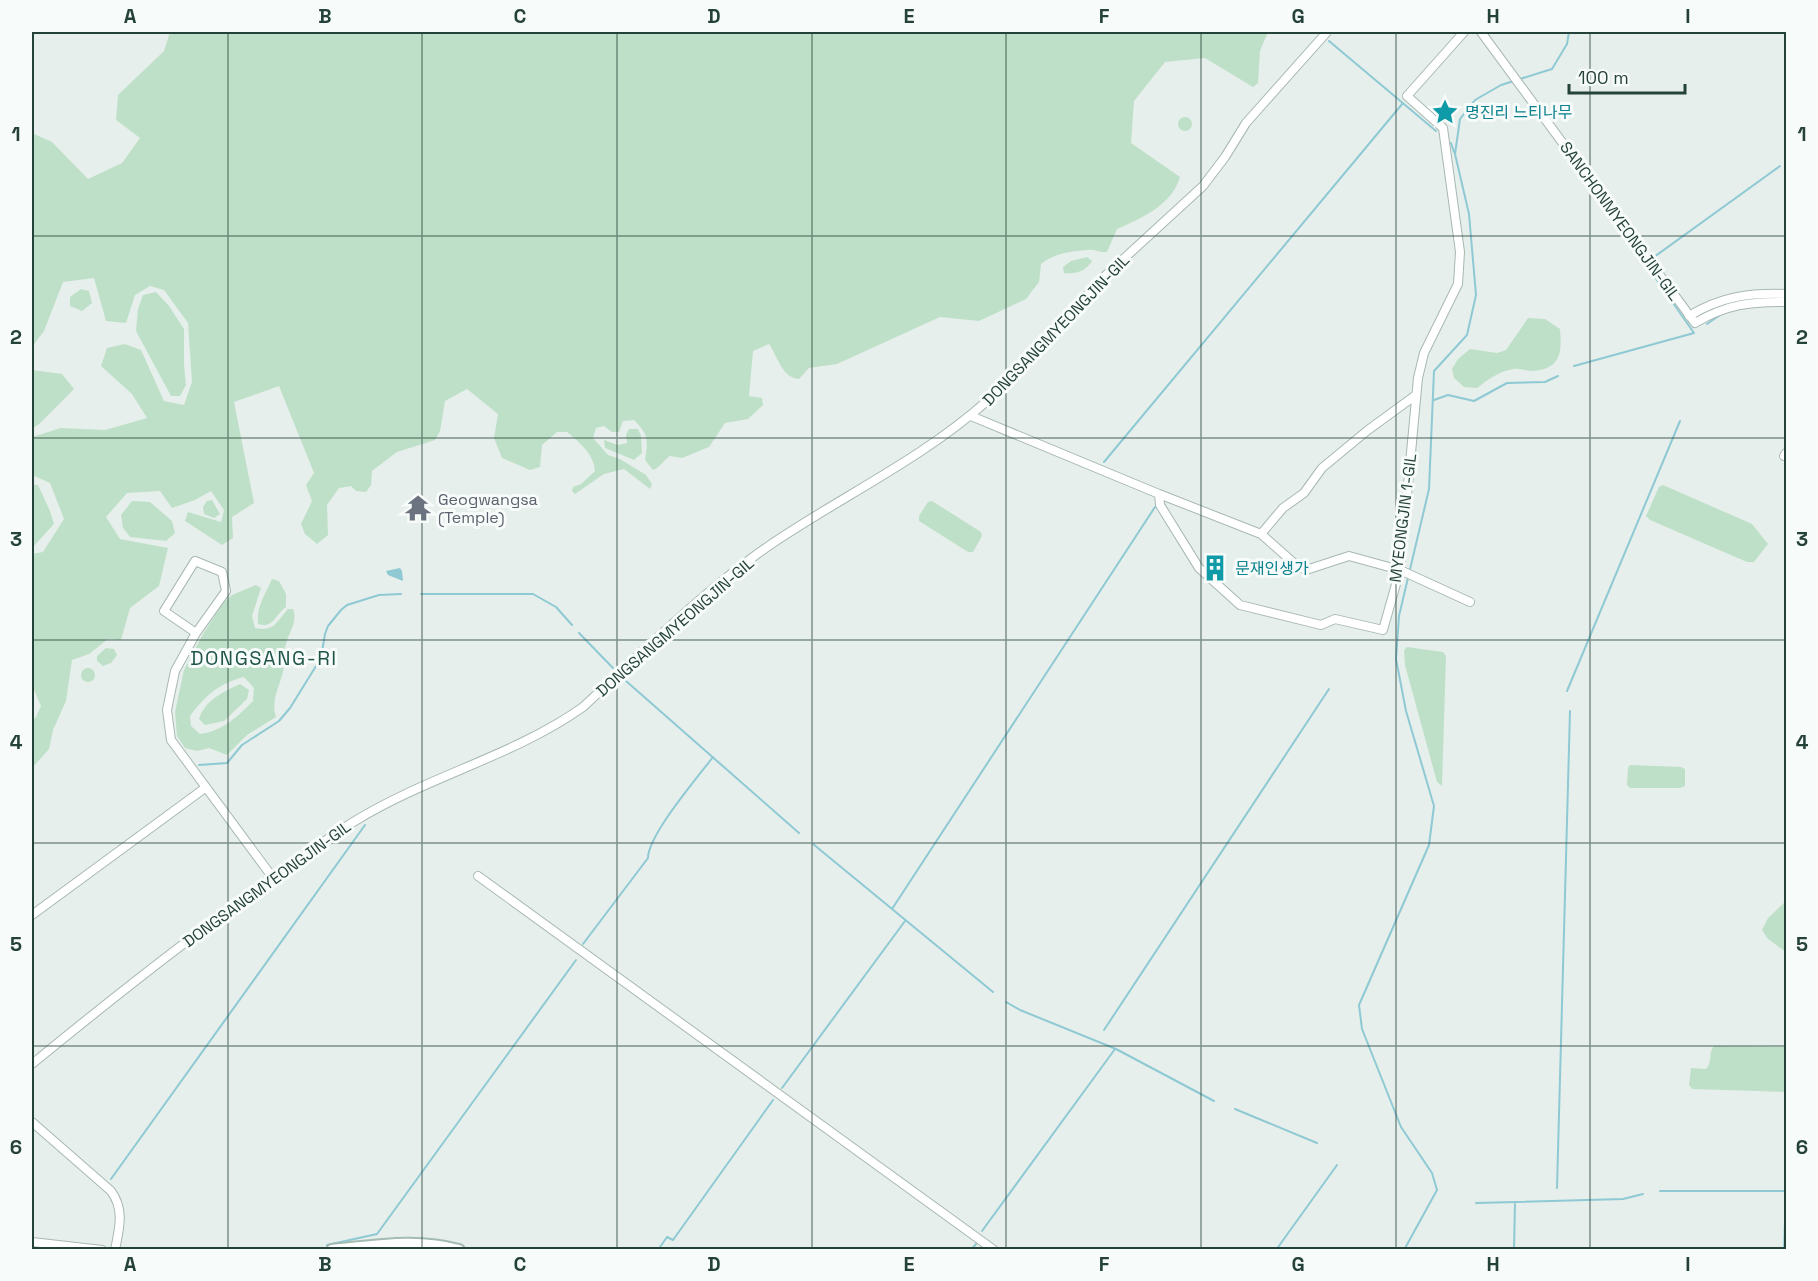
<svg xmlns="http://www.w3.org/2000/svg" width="1818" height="1281" font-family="'Space Grotesk','Noto Sans KR',sans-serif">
<rect width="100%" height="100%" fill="#e6efeb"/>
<path fill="#bfe0c8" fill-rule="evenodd" d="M170,32H1268L1260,51L1258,83L1253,87L1205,58L1165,62L1134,101L1131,143L1180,177C1172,205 1142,218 1117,229L1107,252C1100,253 1095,249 1088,250C1072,251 1054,253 1041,264L1039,282L1026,299L979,321L940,317L837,364L809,368L799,379C782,378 778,357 769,344L753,351L749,396L762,398L763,405L748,419L725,423L709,447L682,458L670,456C663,460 661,467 653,470L645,460C648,440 649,435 634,420L623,421L619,432H612L604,426L596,428L593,438L608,455L620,459L646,475L652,484L650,489L624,469L604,474L575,494L572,491L573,487L581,484L595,471C594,454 580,443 567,432H557L542,445L540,467L530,470L502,458L494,438L498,414L467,389L445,401L440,431L435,440L397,452L372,471L371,485L366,492L356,491L351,486L339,488L327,505L328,535L317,544L305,534L301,524L312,501L306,485L314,473L279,386L234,402L254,503L232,517L233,538L222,545L185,521L188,512L221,522L224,510L211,491L195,500L172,508L160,491L127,493L106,517L120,539L168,548L159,586L130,608L121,640L108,639L89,654L72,660L66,701L53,730L49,749L32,768V722L36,717L41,706L32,685V554L43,552L64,519L50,483L32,475V437L61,428L105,430L147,418L132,394L101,366L107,348L125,344L141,350L164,401L184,405L192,382L188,323L164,290L150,286L135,295L126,323L106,321L94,278L63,282L44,331L32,347V133L52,142L88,179L122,163L140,138L116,120L118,95L164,51Z
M1178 124a7 7 0 1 1 14 0a7 7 0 1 1-14 0Z
M1087,257L1092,261C1085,272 1076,274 1064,273L1063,267L1071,261Z
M81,289L89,291L92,303L82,311L70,306V297Z
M156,292L169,306L184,329V365L186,385L180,396H171L136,331L138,309L143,295Z
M1528,318L1545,319L1560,329C1562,352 1561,370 1532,371C1526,371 1520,368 1514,369C1499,371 1489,379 1477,388L1464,387L1454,378L1452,369L1458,359L1470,349L1497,353L1506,350Z
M32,370L62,374L74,389L38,425L32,428Z
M629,429H638L641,436L642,453L634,460L605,448L604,440L618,445L627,443L626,435Z
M32,485H38L50,511L54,524L32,548Z
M1663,485L1752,524L1768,544L1754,562H1747L1650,520L1646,516L1659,487Z
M212,500L220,514L214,518L204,514L203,507L207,501Z
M132,501L150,502L172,521L175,533L166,541L130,537L123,528L121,515Z
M932,501L981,532L982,536L973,552H968L919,521V516L928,502Z
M272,579L279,581L286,594V607C275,615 273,629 258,624C256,607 265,595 272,579Z
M256,585L261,588L252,616L255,628C275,632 276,622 288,609H293C298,622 289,632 286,644C283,652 285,660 284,667C281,685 270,699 276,717L247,735L227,755L209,748L197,751L185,748L177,736L175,712L184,670L203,634L223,603L232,595ZM244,677L254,688L253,701C237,717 223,731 200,734L191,726L190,716C206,695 218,684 244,677Z
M1407,647L1443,652L1446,656L1442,786L1437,782L1405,665L1404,650Z
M106,648L114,649L117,655L111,663L103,666L97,661V656Z
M81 675a7 7 0 1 1 14 0a7 7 0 1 1-14 0Z
M240,684L249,690L247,699L224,721L205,725L199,719C205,700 223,692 240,684Z
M1630,765L1681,767L1685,769V786L1680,788H1630L1627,785L1628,768Z
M1786,901V952L1768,939L1762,930L1768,918Z
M1714,1046L1786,1047V1092L1692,1089L1689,1085L1691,1068L1706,1069C1713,1062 1708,1052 1714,1046Z"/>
<path fill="#8ec9d4" d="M400,568L402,571L403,581L388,575L386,571Z"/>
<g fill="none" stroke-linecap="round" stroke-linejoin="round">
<path stroke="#8ec9d4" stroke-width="2" d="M1329,41L1436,131
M1451,143L1454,152
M1654,257L1780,166
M1707,324L1720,315
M1574,366L1694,333L1645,263
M1434,400L1448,395L1474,401L1507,383L1545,382L1558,376
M1104,462L1403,103
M421,594H533L556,607L572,625
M579,633L613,668
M626,681L799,833
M1567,691L1680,421
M199,765L227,763L242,745L279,721L290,708L321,658L325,634L328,626L341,610L347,605L379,595L401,594
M813,844L993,992
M892,909L1155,507
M583,944L648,858C648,835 698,777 713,757
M1006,1002L1020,1010L1116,1049L1214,1101
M1104,1030L1329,689
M782,1088L905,921
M1235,1109L1317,1143
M111,1179L365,825
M1557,1188L1570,711
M1660,1191H1786
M1476,1203L1623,1199L1643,1194
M982,1231L1115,1049
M327,1245L377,1234L576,960
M658,1250L667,1237L673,1240L773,1100
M971,1250L976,1244
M1276,1250L1337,1165
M1404,1250L1437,1190L1432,1173L1401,1127L1362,1029L1359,1005L1429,845L1434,806L1406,711L1396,659L1399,616L1429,489L1434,371L1467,335L1476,295L1469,214L1455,154L1460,119L1475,100L1501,85L1552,69L1567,44L1569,32
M1514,1250L1515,1202
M1784,1250L1786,1192"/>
<g stroke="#a8b8b2" stroke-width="10">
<path id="street" d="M1481,32L1695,323C1727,304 1749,302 1786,302
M1689,316C1722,296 1749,293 1786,294
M971,416L1159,494L1160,505L1199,568L1240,605L1321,625L1335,619L1383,630L1400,570L1418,378L1424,353L1458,284L1460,252L1443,128L1407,96L1464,32
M1784,456L1786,453
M1159,494L1261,534L1295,564L1306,570L1349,556L1400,570L1470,602
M1261,534L1283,508L1304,493L1322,468L1368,430L1416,395
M196,633L164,611L195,561L222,572L226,591L196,633L175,671L167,710L171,740L273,878
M478,876L994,1250
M32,915L205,788
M32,1064C115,996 200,929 288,867C310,852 332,835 355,821C428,776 514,756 583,707C641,653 705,590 770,545C842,496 922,459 987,401L1106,275L1203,186L1225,157L1246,123L1327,32
M32,1122L111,1191C125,1210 119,1229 115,1250
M32,1242L102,1250"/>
</g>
<g stroke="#a4bbb3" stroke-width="14">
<path id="secondary" d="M332,1250C374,1246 417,1238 459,1250"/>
</g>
<use href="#street" stroke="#fff" stroke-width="8"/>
<use href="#secondary" stroke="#fff" stroke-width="10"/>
</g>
<path fill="none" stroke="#24423a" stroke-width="1.5" stroke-opacity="0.55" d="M228,32V1250M422,32V1250M617,32V1250M812,32V1250M1006,32V1250M1201,32V1250M1396,32V1250M1590,32V1250M32,236H1786M32,438H1786M32,640H1786M32,843H1786M32,1046H1786"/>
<defs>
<g id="sight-bare" transform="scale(2.07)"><path d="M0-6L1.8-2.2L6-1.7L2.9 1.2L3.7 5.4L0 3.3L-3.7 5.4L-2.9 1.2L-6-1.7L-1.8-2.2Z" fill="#0f9aa8" stroke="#f7fbf9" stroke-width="2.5" paint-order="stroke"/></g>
<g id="temple-bare" transform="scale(2.07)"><path d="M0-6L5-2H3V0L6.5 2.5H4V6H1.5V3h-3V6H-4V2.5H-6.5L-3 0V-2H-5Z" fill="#6b7280" stroke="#f7fbf9" stroke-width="2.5" paint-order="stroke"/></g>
<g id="building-bare" transform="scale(2.07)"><path d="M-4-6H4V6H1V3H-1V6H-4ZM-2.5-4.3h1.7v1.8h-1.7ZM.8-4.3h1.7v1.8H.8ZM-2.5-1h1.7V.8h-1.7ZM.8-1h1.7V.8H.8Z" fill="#0f9aa8" stroke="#f7fbf9" stroke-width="2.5" paint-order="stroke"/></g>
</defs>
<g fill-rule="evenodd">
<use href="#sight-bare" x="1445" y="112"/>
<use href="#temple-bare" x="418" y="508"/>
<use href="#building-bare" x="1215" y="568"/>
</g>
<g text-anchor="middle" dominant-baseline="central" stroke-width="6" stroke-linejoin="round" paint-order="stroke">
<g font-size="16" fill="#0d838f" stroke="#f7fbf9" text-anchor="start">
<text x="1465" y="112">명진리 느티나무</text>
<text x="1235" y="568">문재인생가</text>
</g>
<g font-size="16" fill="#24423a" stroke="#f7fbf9">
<text transform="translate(1620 221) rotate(54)">SANCHONMYEONGJIN-GIL</text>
<text transform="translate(1056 330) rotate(-46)">DONGSANGMYEONGJIN-GIL</text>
<text transform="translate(1403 518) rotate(-83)">MYEONGJIN 1-GIL</text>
<text transform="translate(675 627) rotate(-41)">DONGSANGMYEONGJIN-GIL</text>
<text transform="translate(267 884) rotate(-36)">DONGSANGMYEONGJIN-GIL</text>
</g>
<g font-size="16" fill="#5b616d" stroke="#f7fbf9" text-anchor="start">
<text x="438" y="499">Geogwangsa<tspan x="438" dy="18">(Temple)</tspan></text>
</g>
<g font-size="20" letter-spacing="1.5" fill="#1f5548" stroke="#f7fbf9">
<text x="264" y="658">DONGSANG-RI</text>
</g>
</g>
<rect width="1818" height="1281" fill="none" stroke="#f7fbf9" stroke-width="66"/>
<path d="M1569 84v9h116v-9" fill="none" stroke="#24423a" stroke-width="3"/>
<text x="1578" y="84" font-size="18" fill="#24423a" stroke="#f7fbf9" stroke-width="4.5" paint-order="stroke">100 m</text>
<rect x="33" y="33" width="1752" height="1215" fill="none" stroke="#24423a" stroke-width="2"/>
<g font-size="20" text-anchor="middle" font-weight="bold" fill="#24423a">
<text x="130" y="23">A</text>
<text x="325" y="23">B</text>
<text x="520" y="23">C</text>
<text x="714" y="23">D</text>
<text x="909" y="23">E</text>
<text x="1104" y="23">F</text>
<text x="1298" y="23">G</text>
<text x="1493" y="23">H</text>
<text x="1688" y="23">I</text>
<text x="16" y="141">1</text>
<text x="1802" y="141">1</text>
<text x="16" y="344">2</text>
<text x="1802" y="344">2</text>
<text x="16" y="546">3</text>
<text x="1802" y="546">3</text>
<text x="16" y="749">4</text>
<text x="1802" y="749">4</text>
<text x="16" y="951">5</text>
<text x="1802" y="951">5</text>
<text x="16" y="1154">6</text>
<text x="1802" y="1154">6</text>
<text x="130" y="1271">A</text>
<text x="325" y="1271">B</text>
<text x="520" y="1271">C</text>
<text x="714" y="1271">D</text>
<text x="909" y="1271">E</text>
<text x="1104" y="1271">F</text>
<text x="1298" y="1271">G</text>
<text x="1493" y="1271">H</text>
<text x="1688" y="1271">I</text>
</g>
</svg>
